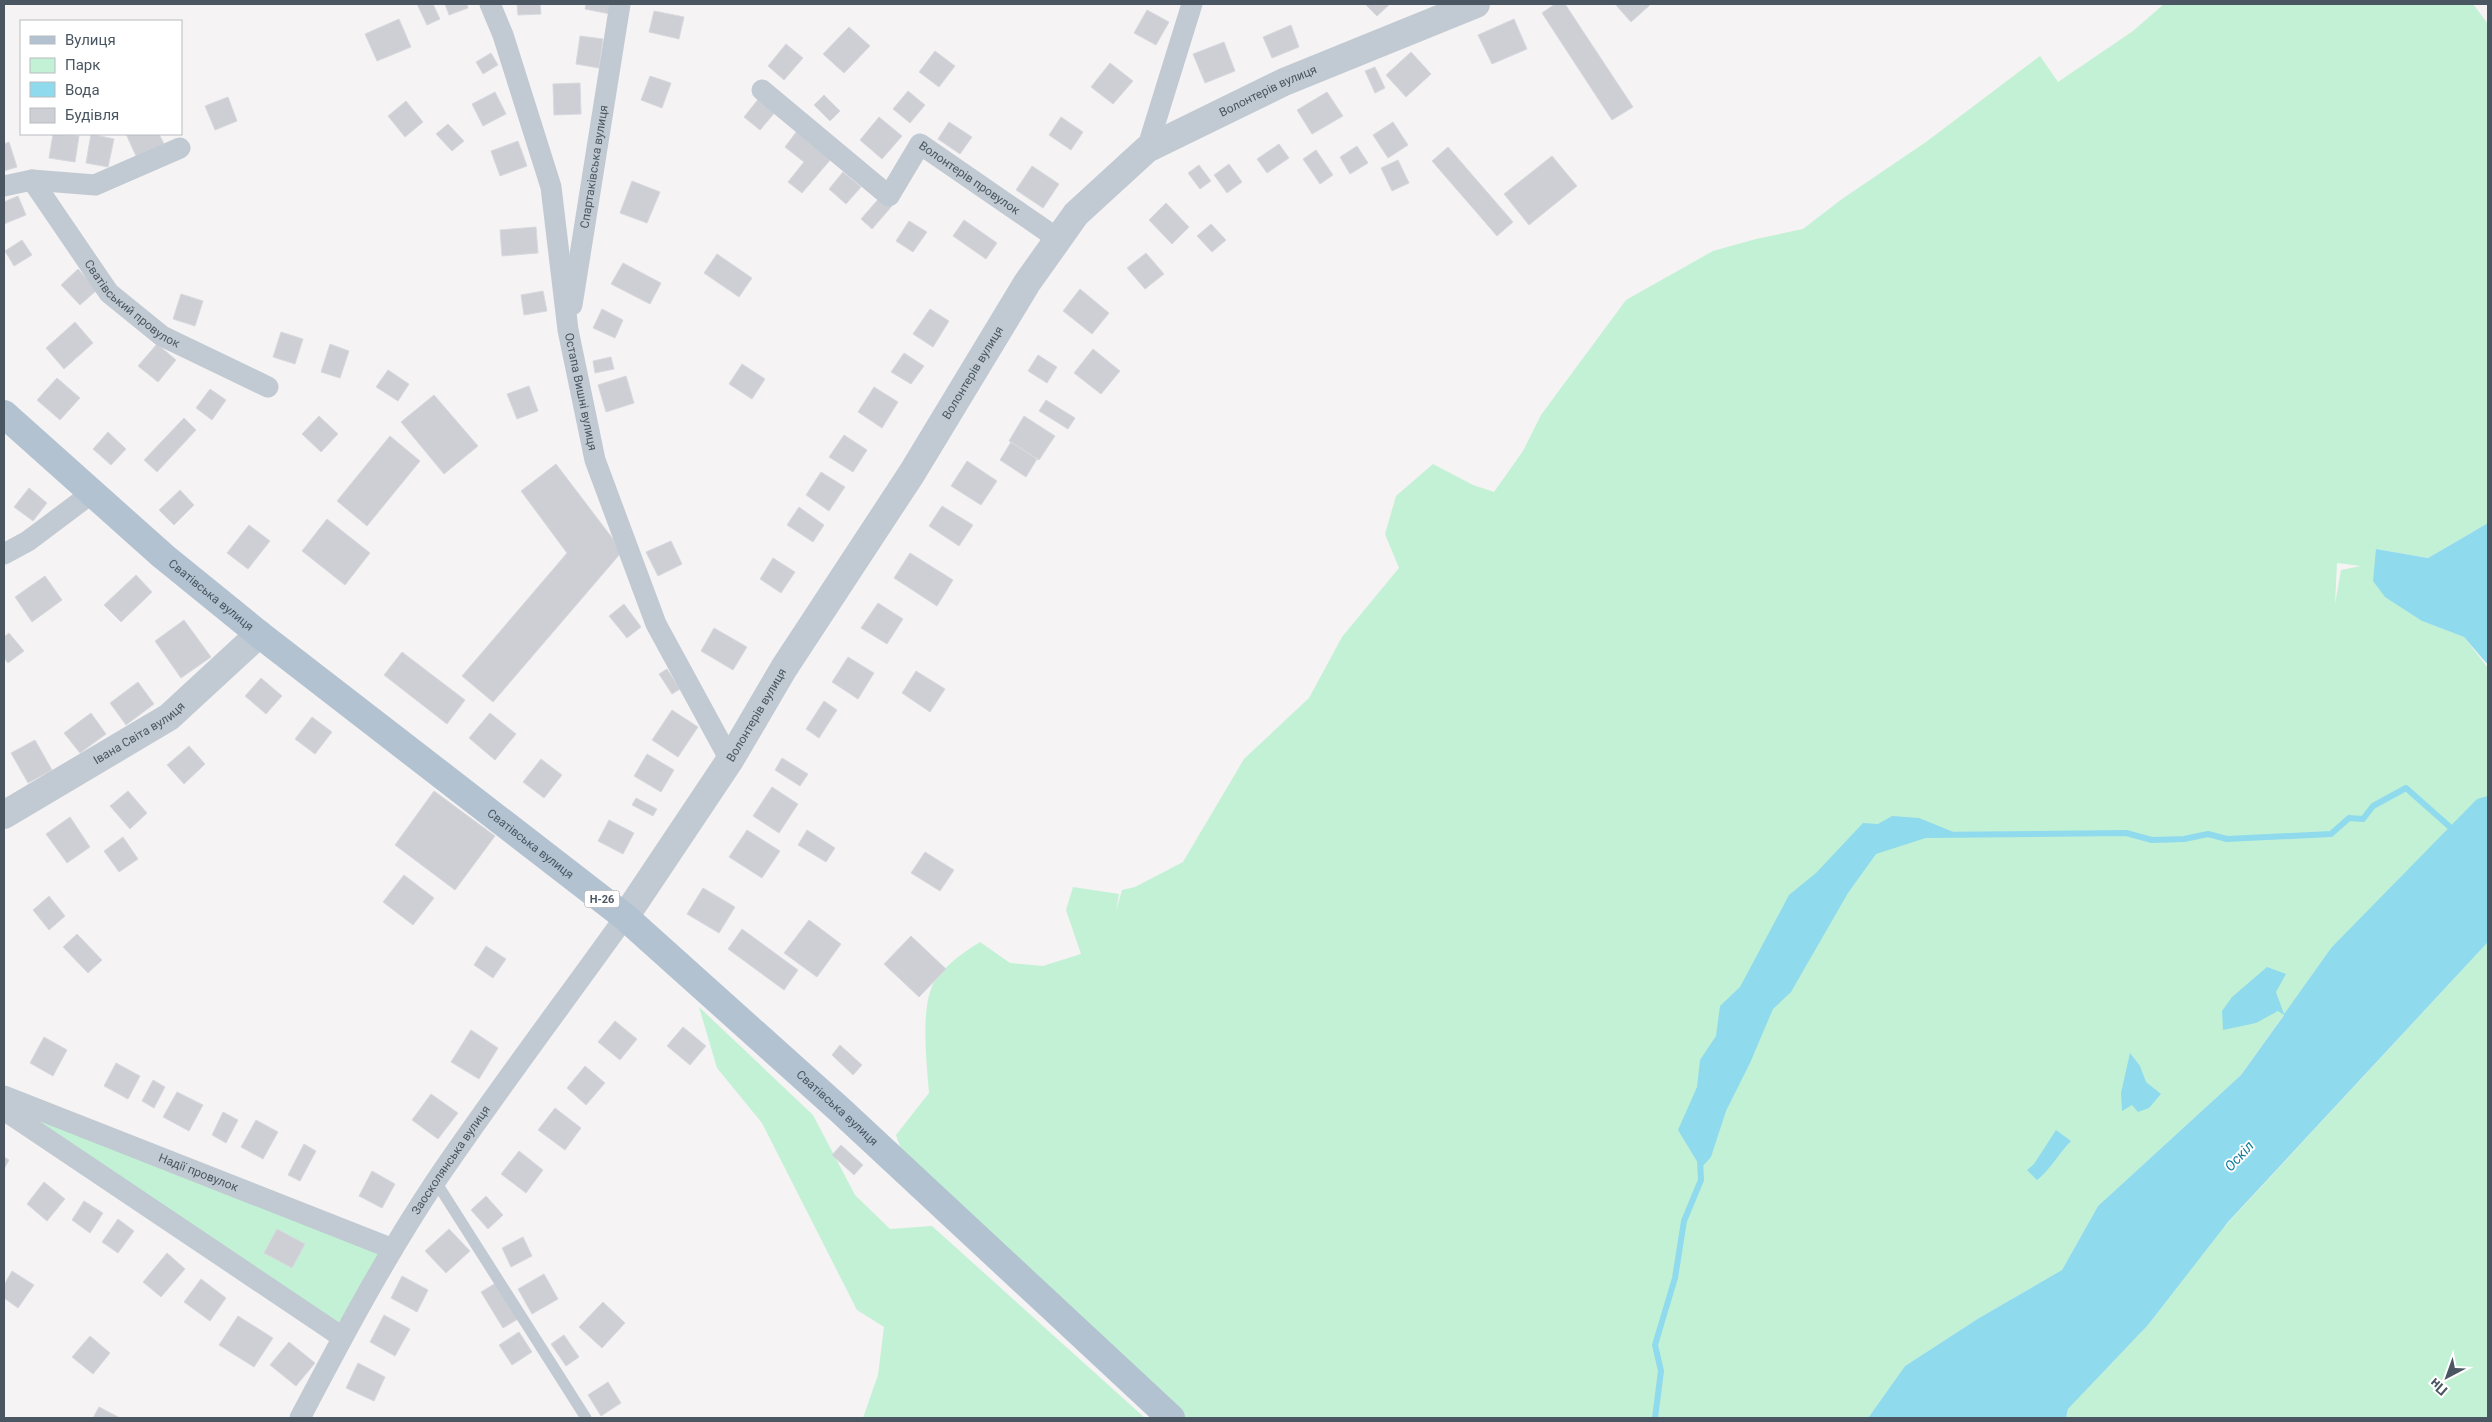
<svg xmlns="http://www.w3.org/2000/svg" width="2492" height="1422" font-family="Roboto,sans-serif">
<rect width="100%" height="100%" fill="#f5f3f3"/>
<path fill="#c3f1d5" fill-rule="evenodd" d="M2164,4H2473L2488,24V523L2428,558L2376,549L2422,621L2464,637L2488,668V799L2331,948L2241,1075L2098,1206L2062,1270L1979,1318L1905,1366L1868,1418H1181L907,1166L896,1135L929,1093C927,1064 919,1003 936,979C948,963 964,952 980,942L1010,963L1043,966L1081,954L1066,910L1073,887L1119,894L1116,911L1122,890L1135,887L1183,862L1244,759L1309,698L1342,637L1399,568L1385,534L1396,496L1433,464L1473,485L1494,492L1523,451L1541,415L1626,300L1713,251L1756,239L1803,229L1842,199L1926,142L2040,56L2058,82L2133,31ZM2337,563L2361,566L2341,570L2335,604Z
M2488,942V1418H2066L2068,1409L2148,1325L2224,1227Z
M699,1007L813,1115L855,1195L890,1229L932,1226L1145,1418H863L878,1375L884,1327L857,1310L762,1123L717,1068Z
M4,1096L393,1249L342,1337Z"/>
<path fill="#90daee" d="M2488,523V665L2464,637L2422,621L2385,597L2373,581L2376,549L2428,558Z
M2488,796V942L2228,1222L2148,1325L2068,1409L2066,1418H1868L1905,1366L1979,1318L2062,1270L2098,1206L2241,1075L2284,1015L2278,1011L2256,1023L2223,1030L2222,1011L2232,997L2267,967L2286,974L2276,992L2284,1014L2331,948L2477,799Z
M1892,816L1919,818L1961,835H1935L1876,854L1848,893L1791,992L1773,1009L1750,1063L1726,1111L1711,1157L1701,1168L1678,1130L1697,1087L1700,1060L1716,1036L1720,1006L1740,987L1789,895L1816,873L1863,823L1878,824Z
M2130,1053L2140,1066L2146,1082L2161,1094L2149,1108L2138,1112L2132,1105L2122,1111L2121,1093Z
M2056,1130L2071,1141C2058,1154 2051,1169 2037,1180L2027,1170L2034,1164Z"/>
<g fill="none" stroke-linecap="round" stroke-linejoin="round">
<path stroke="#90daee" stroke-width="6" d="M1928,835L2126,833L2152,840L2184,839L2208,834L2227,839L2331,834L2349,818L2363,819L2373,806L2406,788L2450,827
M1655,1418L1661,1371L1655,1345L1675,1278L1684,1221L1701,1180L1700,1160"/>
</g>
<path fill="#cdcfd5" stroke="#d7d9de" d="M417,4H433L440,19L427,25Z
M445,4H467L468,8L449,15Z
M517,4H540L541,14L518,15Z
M586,4H612L610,14L585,9Z
M1365,4H1390L1377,16Z
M1555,4H1565L1633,107L1612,120L1542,13Z
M1615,4H1651L1631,22Z
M1147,10L1169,22L1156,45L1134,33Z
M654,11L684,17L679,39L649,32Z
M399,19L411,47L377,61L365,34Z
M1514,19L1527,49L1492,64L1478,35Z
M1291,25L1299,47L1272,58L1263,37Z
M849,27L870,46L844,73L823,54Z
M580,36L603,39L599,68L576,64Z
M1224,42L1235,71L1205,83L1193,54Z
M786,44L803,58L784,80L768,66Z
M935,51L955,66L939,87L919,72Z
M1411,52L1431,74L1406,97L1386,75Z
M491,53L498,65L483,74L476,62Z
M1110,63L1133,81L1113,104L1091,87Z
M1375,67L1385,88L1375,93L1365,71Z
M650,76L671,83L662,108L641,100Z
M580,83L581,114L554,115L553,84Z
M908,91L925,105L910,123L893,109Z
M495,92L506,114L483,126L472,104Z
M1327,92L1343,116L1312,134L1297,110Z
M824,95L840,111L830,121L814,105Z
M228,97L237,121L215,130L205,106Z
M760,97L777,110L760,130L744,117Z
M406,101L423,122L405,137L388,116Z
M879,117L902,136L882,159L860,140Z
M1061,117L1083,132L1071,150L1049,135Z
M949,122L972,137L960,154L938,139Z
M1393,122L1408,145L1388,158L1373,135Z
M448,124L464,141L452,151L436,134Z
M797,131L831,159L802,193L788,182L804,162L785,147Z
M53,134L79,136L75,162L49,158Z
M91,134L114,139L108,167L86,163Z
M126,134H159L164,144L136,156Z
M518,141L527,166L500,176L491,151Z
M9,142L17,167L4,171V144Z
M1279,144L1289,158L1267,173L1257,159Z
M1357,146L1368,163L1350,174L1340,157Z
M1448,147L1513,222L1497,236L1432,161Z
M1316,150L1333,175L1320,184L1303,159Z
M1552,156L1577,186L1529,225L1504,194Z
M1398,160L1409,183L1392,191L1381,168Z
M1229,164L1242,182L1227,193L1214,175Z
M1199,165L1211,181L1200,189L1188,173Z
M1032,166L1059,184L1043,208L1016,190Z
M843,172L861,187L846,204L829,189Z
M632,181L660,192L647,223L620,213Z
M18,196L26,215L4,224V202Z
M881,196L892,206L872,229L861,219Z
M1166,203L1189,227L1172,244L1149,220Z
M964,220L997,243L986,259L953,236Z
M909,221L927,232L913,252L896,241Z
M1211,224L1226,240L1212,252L1197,236Z
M536,227L538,253L502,256L500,230Z
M22,240L32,255L14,266L5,251Z
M1146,253L1164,274L1145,289L1127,268Z
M717,254L752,278L739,297L704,273Z
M623,263L661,283L650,304L611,284Z
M78,269L97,290L80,305L61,285Z
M1080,289L1109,313L1092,334L1063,311Z
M543,291L547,311L524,315L521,295Z
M181,294L203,301L195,326L173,319Z
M602,309L623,320L615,338L593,328Z
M930,309L949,321L933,347L913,334Z
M75,322L93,343L64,369L46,348Z
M281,332L303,339L295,364L273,357Z
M157,344L176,360L158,382L138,366Z
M330,344L349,351L340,378L321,372Z
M1093,349L1120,371L1101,394L1074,373Z
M904,353L924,366L911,384L891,372Z
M1038,355L1057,367L1047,383L1028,371Z
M611,357L614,369L595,373L593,361Z
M742,364L765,379L752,399L729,384Z
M388,370L409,384L398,401L376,387Z
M626,376L634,403L606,412L598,385Z
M57,378L80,398L60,420L37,400Z
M529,386L538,411L517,419L507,394Z
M874,387L898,402L882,428L858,412Z
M210,389L226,400L212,420L196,408Z
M434,395L478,446L444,474L401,422Z
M1046,400L1075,418L1068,429L1039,411Z
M319,416L338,434L321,452L302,434Z
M1024,416L1055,436L1039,460L1009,441Z
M184,418L196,430L157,472L144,460Z
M108,432L126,449L111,465L93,449Z
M844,435L867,450L853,472L829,457Z
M390,436L420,461L367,526L337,501Z
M1011,442L1037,459L1026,477L1000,460Z
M967,461L997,481L981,505L951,486Z
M556,464L613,539L620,554L493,702L462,676L567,553L521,491Z
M821,472L845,487L829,511L806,495Z
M29,488L47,503L33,521L14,507Z
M180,490L194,505L174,525L159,510Z
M942,506L973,525L959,546L929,526Z
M799,507L824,525L813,542L787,525Z
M327,519L370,553L345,585L302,551Z
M249,525L270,541L248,569L227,553Z
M671,541L682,564L658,576L646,552Z
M910,553L953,580L937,606L894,578Z
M773,558L795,572L781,593L760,579Z
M136,575L152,592L121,622L104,605Z
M45,576L62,600L32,622L15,597Z
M878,603L903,619L887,644L861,628Z
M624,604L641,627L627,638L609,616Z
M184,620L211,657L181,678L155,641Z
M714,628L747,647L733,670L701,651Z
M9,633L24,651L8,663L4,658V637Z
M402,652L465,700L447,724L384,675Z
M848,657L874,673L858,699L832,682Z
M667,669L680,689L672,694L659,674Z
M916,671L945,689L930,712L902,693Z
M261,678L282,696L266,714L245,696Z
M138,682L154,704L126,725L110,703Z
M824,701L837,710L819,738L806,729Z
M672,710L698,727L678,757L652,740Z
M91,713L106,734L80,753L64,733Z
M490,713L516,734L495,760L469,738Z
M312,717L332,732L315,754L295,739Z
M35,740L52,770L28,783L11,753Z
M189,746L205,764L184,784L167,765Z
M647,754L674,770L661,792L634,776Z
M782,758L808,774L800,786L775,770Z
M541,759L562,775L544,798L523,782Z
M772,787L798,804L779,833L753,816Z
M128,791L147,813L130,829L110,806Z
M434,791L495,836L455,890L395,845Z
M636,798L657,809L653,816L632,805Z
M70,817L90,847L67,863L46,834Z
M609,820L634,833L623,854L598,841Z
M747,830L780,851L762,878L729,857Z
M807,830L835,848L826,862L798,845Z
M123,837L138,859L119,872L104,851Z
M925,852L954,870L940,891L911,873Z
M404,875L434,898L413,925L383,902Z
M703,888L735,907L719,933L687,914Z
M49,896L65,916L49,930L33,910Z
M809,920L841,944L817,977L784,953Z
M742,929L798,970L784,990L728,949Z
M77,934L102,960L88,973L63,947Z
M911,936L946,969L919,997L884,964Z
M486,946L506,959L493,978L474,965Z
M615,1021L637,1039L620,1060L598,1042Z
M683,1027L706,1046L690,1065L667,1046Z
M471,1030L498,1048L479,1079L451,1062Z
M44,1037L67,1050L53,1076L30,1063Z
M840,1045L862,1065L853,1075L832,1055Z
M116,1063L140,1076L128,1099L104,1086Z
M585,1066L605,1083L586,1105L567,1088Z
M153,1080L165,1087L154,1108L142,1101Z
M177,1092L203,1105L189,1131L163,1117Z
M431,1094L458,1113L438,1139L412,1120Z
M555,1108L581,1128L565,1150L538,1130Z
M223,1112L238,1120L226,1143L212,1135Z
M256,1120L278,1132L263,1159L241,1147Z
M304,1144L316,1151L300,1181L288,1175Z
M841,1145L863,1165L854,1175L832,1155Z
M519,1151L543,1170L526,1193L501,1174Z
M4,1157L9,1160L4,1169Z
M372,1171L395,1184L382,1208L359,1196Z
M44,1182L65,1199L47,1221L27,1204Z
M486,1196L503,1215L488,1229L471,1210Z
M84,1201L103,1213L90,1233L72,1220Z
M118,1219L134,1231L118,1253L102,1242Z
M277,1229L305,1244L292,1268L264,1253Z
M449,1229L470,1251L446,1273L425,1251Z
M523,1237L532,1256L511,1267L502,1248Z
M167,1253L185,1269L161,1297L143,1282Z
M12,1271L34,1285L18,1308L4,1298V1285Z
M544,1274L558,1299L532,1314L518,1289Z
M402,1276L428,1290L417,1312L391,1298Z
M201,1279L226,1298L210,1321L184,1302Z
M496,1283L518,1319L503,1328L481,1292Z
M603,1302L625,1323L602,1348L579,1327Z
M384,1315L410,1329L395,1356L370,1342Z
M238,1316L273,1338L254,1367L219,1345Z
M519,1332L532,1352L512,1365L499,1345Z
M564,1335L579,1357L566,1366L551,1344Z
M90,1336L110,1353L93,1374L72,1357Z
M289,1342L315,1363L296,1386L270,1365Z
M358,1363L385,1377L374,1401L346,1388Z
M608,1382L621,1403L601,1416L588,1395Z
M99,1407L120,1418H93Z"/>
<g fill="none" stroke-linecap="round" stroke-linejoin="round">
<path stroke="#c1cad2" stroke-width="11" d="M436,1182L586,1418"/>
<g stroke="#c1cad2" stroke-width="21">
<path id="s1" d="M490,4L503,35L551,187L568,330L595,460L656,624L730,760"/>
<path id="s2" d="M762,90L889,196L920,144L1058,239"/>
<path d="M1147,149L1192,4"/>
<path id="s3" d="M32,180L109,293L162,336L268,387"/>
<path d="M4,186L32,180L95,185L180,148"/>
<path id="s4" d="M572,305L620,4"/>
<path d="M4,554L28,541L92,493"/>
<path id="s5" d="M4,1096L393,1249"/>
<path d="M4,1110L342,1337"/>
<path id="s6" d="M300,1418C342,1338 385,1257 435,1182C496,1092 562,1005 625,917"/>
</g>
<g stroke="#c1cad2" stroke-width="28">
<path id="s7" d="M4,815L169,717L259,634"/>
<path id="s8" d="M625,917L730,760L784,668L912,473L1027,283L1076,214L1147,149L1284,82L1476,4"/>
</g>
<path stroke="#b3c2d1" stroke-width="28" id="s9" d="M4,414L163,556L259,634L625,917L839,1109L1171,1418"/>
</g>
<g text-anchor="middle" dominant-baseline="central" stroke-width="4" stroke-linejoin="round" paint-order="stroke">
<rect fill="#fff" stroke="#808990" stroke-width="1" x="584.5" y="890.5" width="35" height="17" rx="4"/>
<g font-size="11" font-weight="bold" fill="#4a5661">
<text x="602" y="899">Н-26</text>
</g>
<g font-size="12" fill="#4a5661" stroke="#fff">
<text stroke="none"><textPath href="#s8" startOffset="1066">Волонтерів вулиця</textPath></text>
<text stroke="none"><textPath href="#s4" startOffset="140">Спартаківська вулиця</textPath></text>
<text stroke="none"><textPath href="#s2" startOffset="286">Волонтерів провулок</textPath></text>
<text stroke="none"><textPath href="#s3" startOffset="161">Сватівський провулок</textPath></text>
<text stroke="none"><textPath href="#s8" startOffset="646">Волонтерів вулиця</textPath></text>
<text stroke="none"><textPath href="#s1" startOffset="400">Остапа Вишні вулиця</textPath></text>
<text stroke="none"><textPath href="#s9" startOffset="275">Сватівська вулиця</textPath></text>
<text stroke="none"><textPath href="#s8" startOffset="241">Волонтерів вулиця</textPath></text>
<text stroke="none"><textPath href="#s7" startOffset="158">Івана Світа вулиця</textPath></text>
<text stroke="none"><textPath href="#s9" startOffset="680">Сватівська вулиця</textPath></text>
<text stroke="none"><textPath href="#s9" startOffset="1085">Сватівська вулиця</textPath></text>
<text stroke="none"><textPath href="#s6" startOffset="299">Заосколянська вулиця</textPath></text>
<text stroke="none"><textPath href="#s5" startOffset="209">Надії провулок</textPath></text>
</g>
<g font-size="14" font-style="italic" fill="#0c7c9b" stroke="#fff">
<text transform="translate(2239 1156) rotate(-47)">Оскіл</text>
</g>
</g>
<rect width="2492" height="1422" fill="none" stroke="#4a5661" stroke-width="10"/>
<rect x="20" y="20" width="162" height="115" fill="#ffffff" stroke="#b7bbc0"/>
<rect x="30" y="36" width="25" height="8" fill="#b3c2d1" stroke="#b7bbc0"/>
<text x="65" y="45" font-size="15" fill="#4a5661">Вулиця</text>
<rect x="30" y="58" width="25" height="15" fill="#c3f1d5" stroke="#b7bbc0"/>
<text x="65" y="70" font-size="15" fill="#4a5661">Парк</text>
<rect x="30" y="82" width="25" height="15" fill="#90daee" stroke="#b7bbc0"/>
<text x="65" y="95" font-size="15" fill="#4a5661">Вода</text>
<rect x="30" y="108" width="25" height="15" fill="#cdcfd5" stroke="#b7bbc0"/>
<text x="65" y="120" font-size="15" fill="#4a5661">Будівля</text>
<g transform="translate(2447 1377) rotate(221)" stroke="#ffffff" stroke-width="4" paint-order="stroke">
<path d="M0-4L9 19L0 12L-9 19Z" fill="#4a5661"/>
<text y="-8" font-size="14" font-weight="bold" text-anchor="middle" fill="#4a5661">Пн</text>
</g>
</svg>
